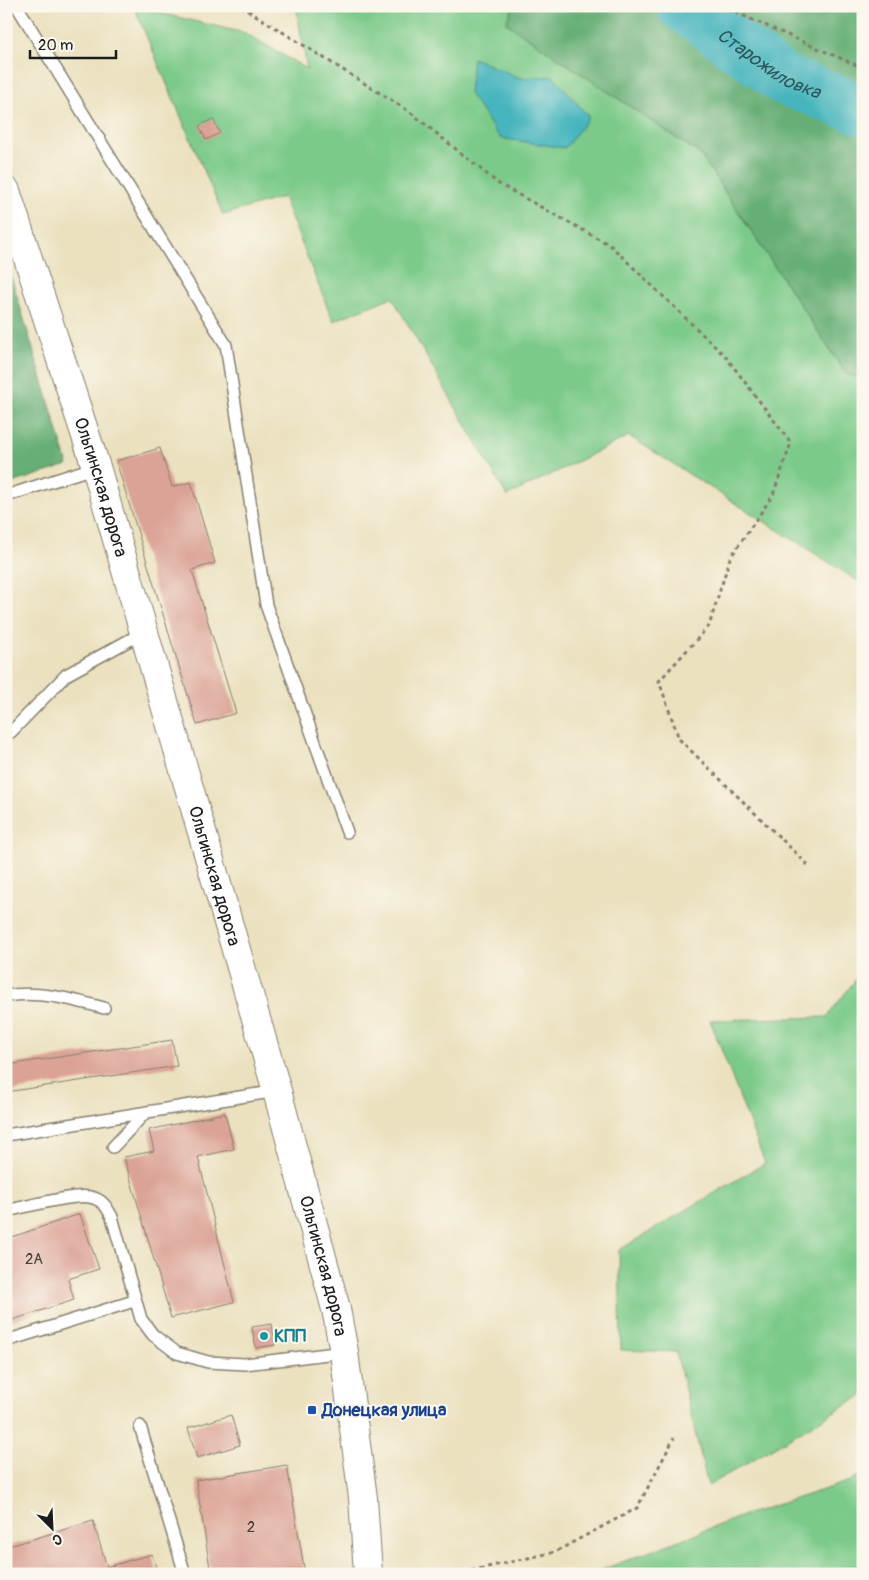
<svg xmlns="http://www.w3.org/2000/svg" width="869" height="1580" font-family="Pangolin,sans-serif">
<rect width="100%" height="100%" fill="#fbf7ec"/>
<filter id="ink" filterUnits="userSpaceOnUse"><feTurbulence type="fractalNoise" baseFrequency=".02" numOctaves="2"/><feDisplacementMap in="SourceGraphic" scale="10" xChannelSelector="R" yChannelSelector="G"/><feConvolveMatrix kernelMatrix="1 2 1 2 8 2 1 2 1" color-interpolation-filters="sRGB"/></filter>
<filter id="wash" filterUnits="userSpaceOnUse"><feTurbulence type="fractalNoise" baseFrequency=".0096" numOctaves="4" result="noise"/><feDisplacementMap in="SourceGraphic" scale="20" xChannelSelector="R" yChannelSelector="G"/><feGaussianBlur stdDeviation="1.12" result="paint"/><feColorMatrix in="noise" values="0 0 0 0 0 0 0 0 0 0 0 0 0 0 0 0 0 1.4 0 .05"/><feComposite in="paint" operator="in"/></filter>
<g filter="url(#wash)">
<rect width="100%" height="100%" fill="#ebe1bf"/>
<path fill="#7cca89" stroke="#4c7352" d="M296,6H513L507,23L700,154L846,374L863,378V584L629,436L507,496L392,297L333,321L283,197L223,215L134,7L245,33L307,69Z
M863,970V1396L854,1400L708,1486L676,1352L621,1350L619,1250L765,1163L710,1020L827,1017Z
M863,1473V1574H591L745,1515L851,1481Z"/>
<path fill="#65ae75" stroke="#406548" d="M513,6H863V378L846,374L700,154L506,23Z
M6,260L68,465L6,485Z"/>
<path fill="#46b5be" stroke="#31686d" d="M473,58L520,78L553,76L589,117L565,148L500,138L469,93Z"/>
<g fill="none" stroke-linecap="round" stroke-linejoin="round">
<path stroke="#46b5be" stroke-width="51" id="s1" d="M682,6L785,80L863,110"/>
</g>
<g id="blocks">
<path fill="#dba396" d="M213,119L220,133L206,140L199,126Z
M160,448L172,487L191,482L215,563L192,570L236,713L197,725L116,461Z
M172,1040L177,1066L6,1092V1065Z
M225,1113L234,1149L198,1157L234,1302L171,1318L124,1157L154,1151L149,1130Z
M80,1214L99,1269L68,1279L74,1300L6,1322V1239Z
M272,1324L275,1345L256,1348L252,1327Z
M231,1415L240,1445L197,1458L188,1428Z
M287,1465L305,1574H211L196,1480Z
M93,1521L107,1567L152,1554L158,1574H6V1547Z"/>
</g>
</g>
<g filter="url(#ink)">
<use href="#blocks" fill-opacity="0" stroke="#847e6e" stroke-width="1"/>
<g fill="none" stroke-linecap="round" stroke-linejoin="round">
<g stroke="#847e6e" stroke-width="14">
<path id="service" d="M17,6L226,345L266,605L347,832
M6,496L96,467
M6,733L11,732L66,675L144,632
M6,996C39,990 73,1000 104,1008
M6,1135L277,1091
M113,1147L146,1112
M6,1211C25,1207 73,1194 90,1197C102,1199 107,1207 112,1217L141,1319L153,1335L177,1353L208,1362L245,1364L344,1352
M6,1341L134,1301
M140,1426L185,1574"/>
</g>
<g stroke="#847e6e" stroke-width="30">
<g id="tertiary">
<path id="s2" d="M6,191L96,467L277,1091L336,1309L344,1352L363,1498L368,1574"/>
</g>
</g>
<path stroke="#847e6e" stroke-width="3" stroke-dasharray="4 4" stroke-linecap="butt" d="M241,6L410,112L499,184L610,245L726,357L791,443L773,495L730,558L709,626L659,681L679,739L809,866
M721,6L863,68
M456,1574L555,1552L637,1508L674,1438"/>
<use href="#service" stroke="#fff" stroke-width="11"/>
<use href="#tertiary" stroke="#fff" stroke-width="28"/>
</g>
</g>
<circle fill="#0f9aa8" stroke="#fbf7ec" stroke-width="2" cx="264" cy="1336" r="5"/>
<rect fill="#1a4fb4" stroke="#fbf7ec" stroke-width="2" x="307" y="1405" width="10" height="10" rx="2.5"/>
<g text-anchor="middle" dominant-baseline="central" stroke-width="4" stroke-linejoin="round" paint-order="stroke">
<g font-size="15" fill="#4c3e3a">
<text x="34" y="1259">2А</text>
<text x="251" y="1527">2</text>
</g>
<g font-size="18" fill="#1c1c1c" stroke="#fbf7ec">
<text stroke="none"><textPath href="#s2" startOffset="311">Ольгинская дорога</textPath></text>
<text stroke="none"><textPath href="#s2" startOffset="716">Ольгинская дорога</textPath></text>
<text stroke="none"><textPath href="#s2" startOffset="1121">Ольгинская дорога</textPath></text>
</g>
<g font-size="18" font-weight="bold" fill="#0d838f" stroke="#fbf7ec" text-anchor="start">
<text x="274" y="1336">КПП</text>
</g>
<g font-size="18" font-weight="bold" fill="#164399" stroke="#fbf7ec" text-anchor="start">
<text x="322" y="1410">Донецкая улица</text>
</g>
<g font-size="19" font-style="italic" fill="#2d595d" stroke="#fbf7ec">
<text stroke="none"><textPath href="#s1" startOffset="105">Старожиловка</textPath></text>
</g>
</g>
<rect width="869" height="1580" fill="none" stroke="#fbf7ec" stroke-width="25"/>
<g transform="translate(52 1528) rotate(156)" stroke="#fbf7ec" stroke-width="4" paint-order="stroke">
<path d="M0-4L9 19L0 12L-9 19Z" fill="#1c1c1c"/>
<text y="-8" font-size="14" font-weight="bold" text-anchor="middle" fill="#1c1c1c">С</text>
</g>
<path d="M30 50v8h86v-8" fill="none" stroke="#1c1c1c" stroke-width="2.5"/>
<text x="38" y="50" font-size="15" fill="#1c1c1c" stroke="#fbf7ec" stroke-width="4" paint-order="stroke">20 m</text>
</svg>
